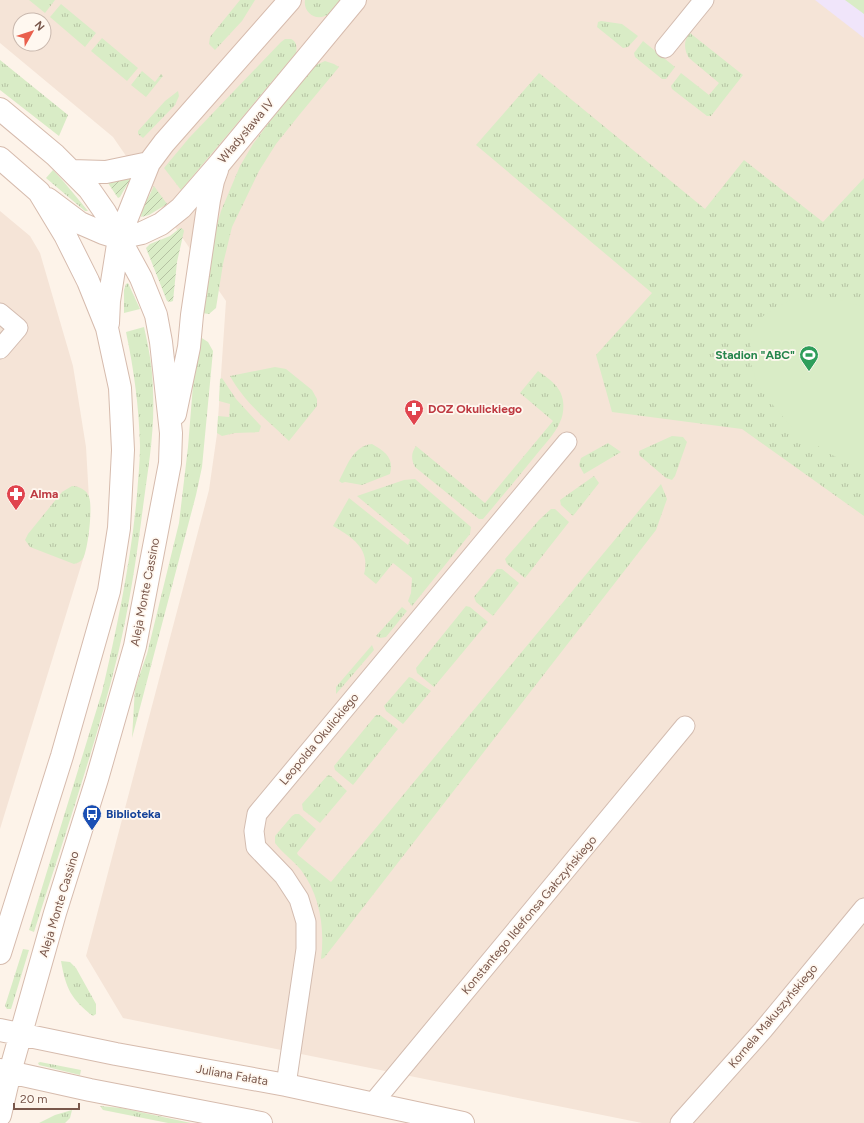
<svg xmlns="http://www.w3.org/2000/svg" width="864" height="1123" font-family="Figtree,sans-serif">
<defs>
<pattern id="grass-tufts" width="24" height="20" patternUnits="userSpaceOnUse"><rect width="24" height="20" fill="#d9ecc6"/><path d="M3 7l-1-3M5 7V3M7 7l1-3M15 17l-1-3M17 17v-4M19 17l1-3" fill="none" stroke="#b5c2a3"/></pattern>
<pattern id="garden-furrows" width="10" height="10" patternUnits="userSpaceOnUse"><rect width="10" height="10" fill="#d9ecc6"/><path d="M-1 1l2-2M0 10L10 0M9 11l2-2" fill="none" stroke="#b5c2a3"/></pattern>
</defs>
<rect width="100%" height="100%" fill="#fdf3e9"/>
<path fill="#f5e4d7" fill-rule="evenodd" d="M0,0H864V1123H642L123,1018L86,956L209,490L217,434L226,301L113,137L0,43ZM20,20H44V44H20Z
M0,211L30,236L40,253L73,366L86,447L90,516L84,556L0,829Z"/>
<path fill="#f0e5fa" d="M815,0H864V38Z"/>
<path fill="url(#grass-tufts)" d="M29,0H55L45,13Z
M240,0H255L242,21L215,50L209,44L210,37Z
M305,0H340C336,5 331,14 325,16C314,21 303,11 305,0Z
M61,4L96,33L85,47L50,17Z
M601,21L622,24L638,36L628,47L623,48L597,27L598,22Z
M690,33L743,75L711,116H707L672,89L671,86L681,73L709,95L719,83L689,58C684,50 683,40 690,33Z
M102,38L138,68L127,81L91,51Z
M285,39H291C297,42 297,47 296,53L181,190L164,168L189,138L281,42Z
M643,41L675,67L666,79H662L635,57L634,53Z
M0,60L68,115L59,136L0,90Z
M325,61L334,64L339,67L300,114L276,144L259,171L232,227L223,264L216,308L209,314L202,313L206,264L221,211L240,166L253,144L282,105L316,65Z
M142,71L155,82L161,74L163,76L146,97L131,85Z
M539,73L705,209L744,160L823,222L864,178V516L742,429L612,412L596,355L652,293L476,145Z
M178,91L179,96L175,105L143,138L138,134V131L165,101Z
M53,170L64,182L88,211H85L46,178Z
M128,283L140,309L124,313V290L126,284Z
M144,327C149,349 153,370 153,392C155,430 148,469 143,507C137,555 129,608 118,654C95,748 63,840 34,932L29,930L102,692C117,628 131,561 137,495C138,479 140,462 140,446C139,407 134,370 126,332Z
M197,335L208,342L213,351L202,467L196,495L132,738L135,688L147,654L179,523L188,447Z
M275,367L286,369L312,390L317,399V406L289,441C267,420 245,403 230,376Z
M538,371C549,379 561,386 563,401C564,408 563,416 560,422C555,434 544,445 536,455C519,476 501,498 483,519H479L415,467C411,459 411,453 416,446L485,503L553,421L520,393Z
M222,378L236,399L259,424L261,426L259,432L235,433L222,436L217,433L218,416L229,417L230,404L219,401L220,379Z
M672,436L683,437L687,442L675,476L672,480L666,478L639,455V451Z
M608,443L621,452L584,474L579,465L581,458Z
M372,444C386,452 394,458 390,474L362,485L345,482L342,483L339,481C347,466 353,446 372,444Z
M594,476L599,483L573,516L561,505L560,500Z
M415,479L471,527L470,534L412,606L408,601L411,593L412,578L393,563L376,584L364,574C371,549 352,537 333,526L349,498L408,545L410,540L357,496L404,480Z
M661,484L667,499L656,530L324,958L321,959C325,929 320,895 301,870C293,860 282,853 275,843V836L292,816L295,814H299L316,829L297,853L298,855L331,882Z
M72,486C79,486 87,490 89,497C93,506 88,553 82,560C80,562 77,563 74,564L30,547L25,540L28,534L62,492Z
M551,509H555L569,522L525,578L507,564L505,559L539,520Z
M497,569H502L519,583L493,616L476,602L474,597Z
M466,606L470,607L488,622L434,687L417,673L416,668Z
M402,607L407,611L386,637L380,638L376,636Z
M372,645L374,650L336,694V687Z
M409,677L412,678L431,691L403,724L386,711L384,706Z
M376,715H380L398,729L353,785L335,770L334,766Z
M328,775L331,776L347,791L320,823L303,810L302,804Z
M23,949L29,950L12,1006L11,1009H7L5,1006Z
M61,961L70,962L76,968L96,1004V1014L93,1016C71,999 66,989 61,961Z
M40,1062L81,1070L80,1075L39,1065L38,1063Z
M100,1106L121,1108L191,1123H168L103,1110Z
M72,1110L70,1118L65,1123H39L55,1115Z"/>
<path fill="url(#garden-furrows)" d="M135,171L120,197L118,198L108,183Z
M154,186L167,204L149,215L141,217L142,210Z
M180,228L183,229L184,231L177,262L173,301L170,302L167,301L146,248L150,244L170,236Z"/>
<path fill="#d9ecc6" d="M845,0H864V14Z
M806,297L833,298L864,307V468L843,461L827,452L794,430L767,398L757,383L750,361L751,334L764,315L788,301Z"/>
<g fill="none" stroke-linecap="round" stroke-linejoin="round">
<g stroke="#d3bcb0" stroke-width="21">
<path id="street" d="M665,48L704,0
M0,313L18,328L0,349
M286,1085L306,949V922L299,899L284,876L256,847L254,831L257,814L567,442
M372,1104L685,726
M680,1123L763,1030L864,908"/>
</g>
<g stroke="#d6bbad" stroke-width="24">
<path id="secondary" d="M0,109L55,155L89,189L105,212L141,278L156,315L161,342L171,433L170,463L135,646L97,779L55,913L10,1072L0,1115
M0,158L39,192L65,235L88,281L107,328L120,388L123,450L119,528L109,591L62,756L0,953
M71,171L106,172L149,163
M48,199L80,223L103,233L119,238L142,233L161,224L181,208L220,163L355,0
M108,323L109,301L119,238L149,163L164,143L290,0
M175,414L189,347L192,315L209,200L213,181L217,170
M0,1030L116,1054L286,1085L463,1123
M0,1070L90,1090L261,1123"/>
</g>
<use href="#street" stroke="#fff" stroke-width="19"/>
<use href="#secondary" stroke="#fff" stroke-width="22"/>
</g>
<defs>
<g id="stadium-pin" transform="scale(1)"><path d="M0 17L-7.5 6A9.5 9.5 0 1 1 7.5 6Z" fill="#2e9e5b" stroke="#fff8f0"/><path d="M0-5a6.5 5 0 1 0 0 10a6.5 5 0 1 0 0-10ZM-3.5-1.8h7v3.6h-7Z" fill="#fff"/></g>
<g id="pharmacy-pin" transform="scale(1)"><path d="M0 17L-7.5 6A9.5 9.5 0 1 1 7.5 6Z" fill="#e0444e" stroke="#fff8f0"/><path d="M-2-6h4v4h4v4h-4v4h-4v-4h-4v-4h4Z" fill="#fff"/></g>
<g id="bus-pin" transform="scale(1)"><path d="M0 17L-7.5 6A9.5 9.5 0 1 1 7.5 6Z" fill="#1a4fb4" stroke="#fff8f0"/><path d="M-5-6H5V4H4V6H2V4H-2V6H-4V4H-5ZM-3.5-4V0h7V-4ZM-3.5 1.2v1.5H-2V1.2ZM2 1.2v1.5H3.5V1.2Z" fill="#fff"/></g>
</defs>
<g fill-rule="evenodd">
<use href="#stadium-pin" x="809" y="355"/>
<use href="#pharmacy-pin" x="414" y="409"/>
<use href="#pharmacy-pin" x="16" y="494"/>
<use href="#bus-pin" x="92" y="814"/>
</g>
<g text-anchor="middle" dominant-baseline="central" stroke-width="3.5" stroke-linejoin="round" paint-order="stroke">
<g font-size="12" fill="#79574b" stroke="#fff8f0">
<text transform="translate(246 131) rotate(-50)">Władysława IV</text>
<text transform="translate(145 592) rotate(-79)">Aleja Monte Cassino</text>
<text transform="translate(319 739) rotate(-50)">Leopolda Okulickiego</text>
<text transform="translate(59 904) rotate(-73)">Aleja Monte Cassino</text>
<text transform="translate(529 915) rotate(-50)">Konstantego Ildefonsa Gałczyńskiego</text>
<text transform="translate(773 1016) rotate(-50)">Kornela Makuszyńskiego</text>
<text transform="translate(232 1075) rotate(10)">Juliana Fałata</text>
</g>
<g font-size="12" font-weight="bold" fill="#27864d" stroke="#fff8f0" text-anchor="end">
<text x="795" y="355">Stadion "ABC"</text>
</g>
<g font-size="12" font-weight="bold" fill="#be3a42" stroke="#fff8f0" text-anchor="start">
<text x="428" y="409">DOZ Okulickiego</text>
<text x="30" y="494">Alma</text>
</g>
<g font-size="12" font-weight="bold" fill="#164399" stroke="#fff8f0" text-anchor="start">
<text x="106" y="814">Biblioteka</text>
</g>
</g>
<g transform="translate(32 32) rotate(51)"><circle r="19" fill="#fff8f0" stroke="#c9b8ae"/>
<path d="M0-3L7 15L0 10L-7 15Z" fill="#e95f4c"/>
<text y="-6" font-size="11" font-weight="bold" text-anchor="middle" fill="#79574b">N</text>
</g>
<path d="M14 1103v6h65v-6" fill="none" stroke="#79574b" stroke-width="2"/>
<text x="20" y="1103" font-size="12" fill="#79574b" stroke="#fff8f0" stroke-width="3" paint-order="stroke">20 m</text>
</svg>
